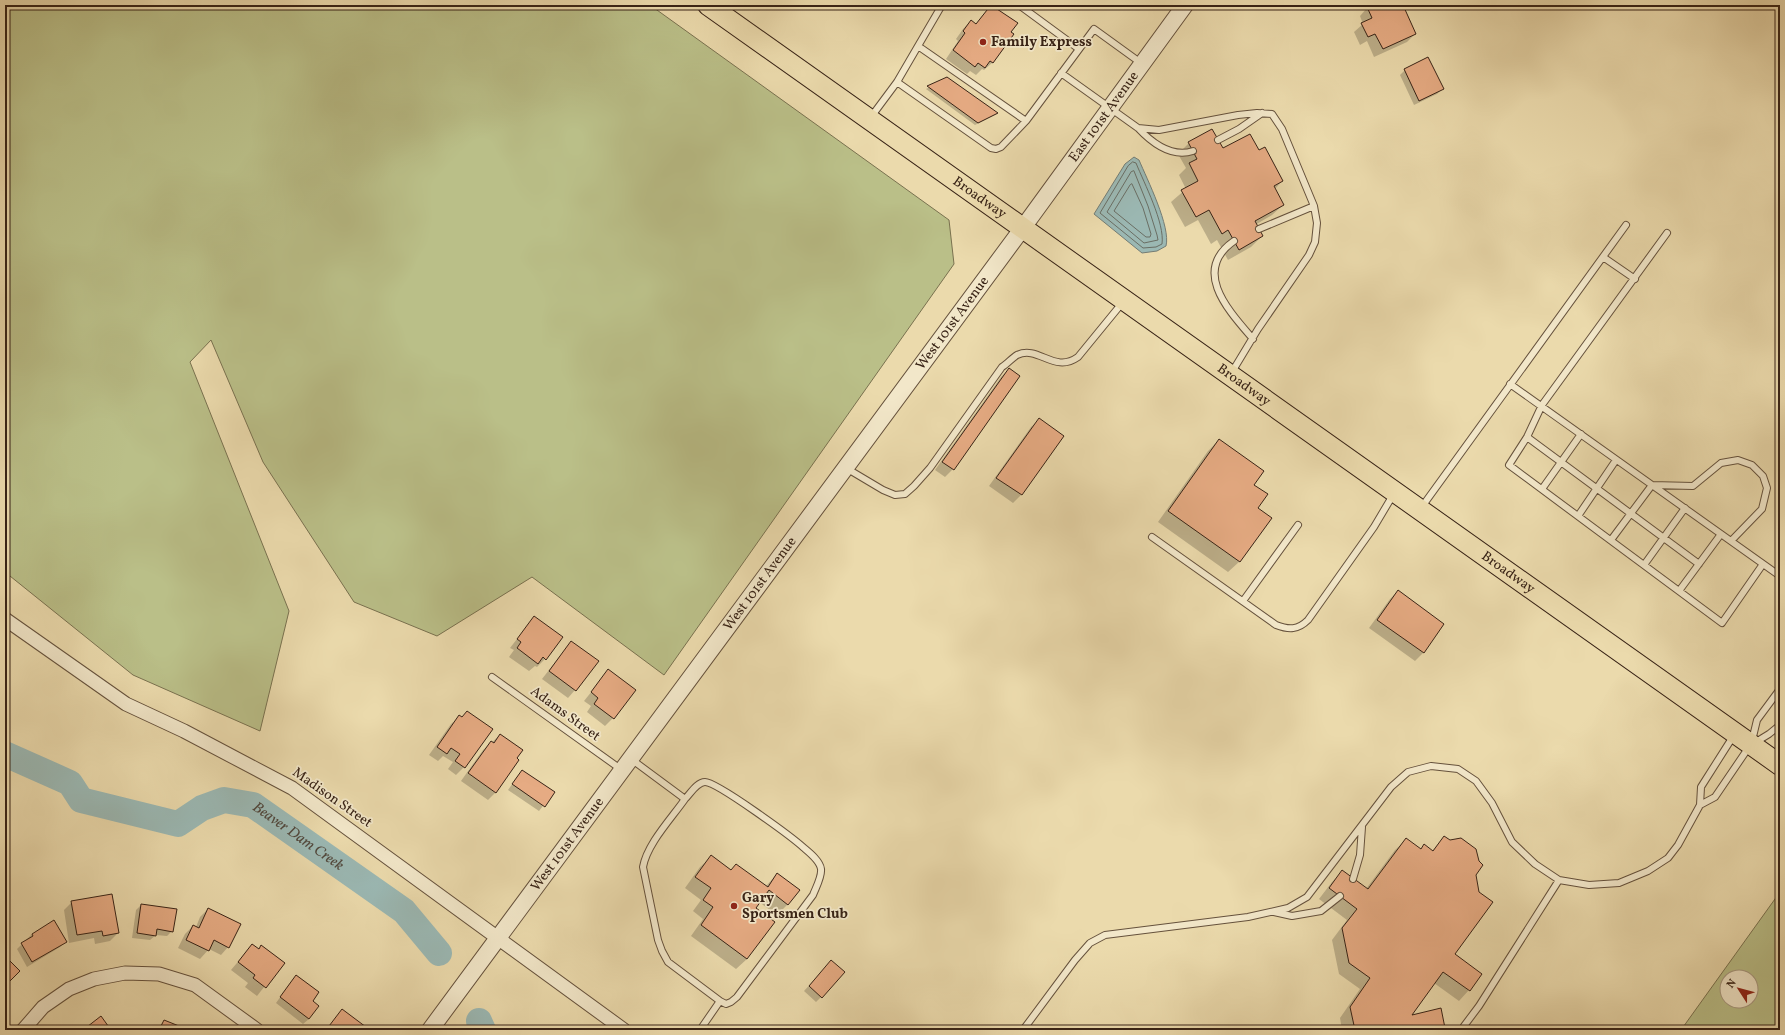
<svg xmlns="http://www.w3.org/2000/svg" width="1785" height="1035" font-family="Vollkorn,serif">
<rect width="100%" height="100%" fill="#ebdaac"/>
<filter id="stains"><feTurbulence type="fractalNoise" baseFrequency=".005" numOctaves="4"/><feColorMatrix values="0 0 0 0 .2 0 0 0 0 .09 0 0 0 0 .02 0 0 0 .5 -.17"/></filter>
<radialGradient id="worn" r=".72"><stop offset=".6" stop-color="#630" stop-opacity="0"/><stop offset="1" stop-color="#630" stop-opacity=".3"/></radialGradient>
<path fill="#babf88" stroke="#79714f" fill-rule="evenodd" d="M5,5H650L949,220L954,264L664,675L532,577L437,636L354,602L263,462L211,340L190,362L289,611L260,731L133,675L5,572Z
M1780,892V1030H1681ZM1727,977H1751V1001H1727Z"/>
<path fill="#9bb8b3" stroke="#737c74" d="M1134,157L1139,160C1147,179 1171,227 1166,246L1157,251L1142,253L1094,214L1125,164Z"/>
<path fill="#0003" d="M991,5L1013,34L992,63L984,70L982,69L976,75L970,71L967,74L946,59L958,41L956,39L963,29L971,21L975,25Z
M1374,5H1402L1415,34L1407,42L1374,57L1367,41L1360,45L1354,32L1363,24L1360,16L1367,8Z
M1405,70L1442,89L1437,94L1414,105L1400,75Z
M947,78L997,114L975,125L926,89Z
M1189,143L1223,150L1259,152L1282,181L1275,189L1283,205L1272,215L1255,225L1262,236L1251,247L1228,260L1217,240L1211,244L1198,220L1185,227L1171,202L1186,189L1179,175L1186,168L1178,154Z
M1009,369L953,469L945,477L935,470L1001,377Z
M1039,420L1062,436L1021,495L1013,503L989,486L1031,427Z
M1219,440L1253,485L1257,508L1270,518L1239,562L1228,572L1158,522L1208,451Z
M1398,591L1443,624L1423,653L1415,661L1369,628L1390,599Z
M534,617L562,637L545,659L537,667L535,666L529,671L509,657L514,650L510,648Z
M571,642L575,690L568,698L542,679Z
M608,671L613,718L605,726L587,712L591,706L584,701Z
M459,717L491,729L464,767L456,775L448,769L453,762L443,756L438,761L429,755L451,724Z
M500,735L496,792L488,800L461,781L483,750Z
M517,777L553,793L539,811L508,790Z
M1444,837L1475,875L1453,955L1469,990L1459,1001L1434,983L1410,1016L1444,1027L1442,1030H1342L1340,1018L1360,989L1339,974L1332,940L1347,920L1319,899L1332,882L1342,872L1366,889L1395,850L1406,840L1420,850L1432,851Z
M711,857L730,871L766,886L777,874L788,904L777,915L759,902L755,908L747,959L736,969L691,936L703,919L693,911L701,900L685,888L700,867Z
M72,902L118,933L110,941L95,944L94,938L69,943L64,910Z
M141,905L172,931L167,936L156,935L150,940L132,938L136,910Z
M208,909L228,947L221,955L209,949L200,959L178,948L185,934L193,926L196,927L200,917Z
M32,934L65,942L60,947L27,967L17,949Z
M252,945L283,963L257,996L245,987L248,983L231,970Z
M826,967L821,997L816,1002L804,991Z
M291,982L311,1001L309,1019L303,1024L276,1003Z
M164,1021L176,1030H156Z"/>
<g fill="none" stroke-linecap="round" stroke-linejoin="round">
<path stroke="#6a6e64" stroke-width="1" d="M1133,162L1136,163C1144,183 1165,223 1162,244L1156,247L1143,248L1100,213L1128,166Z
M1134,171L1148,206L1157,235L1158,240L1144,243L1107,212L1131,172Z
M1132,184L1143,208L1151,234L1150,237H1146L1114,211L1130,185Z"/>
<g stroke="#9bb8b3" stroke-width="26">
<path id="s1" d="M5,754L70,783L81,800L178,824L202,808L224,800L253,805L404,911L439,953"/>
<path d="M479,1021L483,1030"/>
</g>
</g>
<path fill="#e6ab83" stroke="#382316" d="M991,5L1018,23L1011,32L1014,34L993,63L990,61L985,68L978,63L975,67L953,50L965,33L963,31L971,20L976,24Z
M1372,5H1403L1416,34L1383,49L1375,34L1368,37L1361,23L1372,18L1367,7Z
M1428,57L1444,89L1419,101L1404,69Z
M947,77L998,113L978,123L927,86Z
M1212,129L1223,148L1250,134L1259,150L1265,147L1283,181L1274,186L1284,205L1255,221L1263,236L1239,250L1228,230L1222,234L1209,210L1196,217L1181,190L1198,181L1189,163L1197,159L1188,142Z
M1009,368L1020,376L954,470L942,462Z
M1039,418L1064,436L1022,495L996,478Z
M1219,439L1264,471L1254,485L1268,494L1258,508L1272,518L1240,562L1168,511Z
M1398,590L1444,624L1424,653L1377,620Z
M534,616L563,637L546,660L543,657L538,664L517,648L521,642L517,639Z
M571,641L599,661L576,691L549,671Z
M608,669L636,690L614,719L594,704L598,698L591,692Z
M467,711L493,729L465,768L455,761L460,754L451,748L447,754L437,747L459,715L462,717Z
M500,734L523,750L517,758L519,760L496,793L468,773L491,741L494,743Z
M522,770L555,792L545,807L512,784Z
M1444,836L1450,840L1461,838L1476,849L1479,861L1483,865L1476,875L1479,892L1493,902L1455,954L1482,974L1470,991L1443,972L1412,1015L1441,1008L1445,1028L1435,1030H1355L1350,1007L1370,978L1349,963L1342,928L1357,909L1329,888L1342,870L1368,889L1406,838L1421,849L1424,844L1433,851Z
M711,855L731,870L736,864L768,887L777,873L800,890L788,905L769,890L756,908L775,922L747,959L701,925L713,907L703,900L711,888L695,877Z
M112,894L119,933L103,936L102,931L77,935L71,901Z
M141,904L177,909L173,932L157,929L156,936L137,933Z
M208,908L241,924L229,948L214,940L209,951L186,940L193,925L199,928Z
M54,920L67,942L32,962L21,943L33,936L32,934Z
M252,944L259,949L261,945L285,963L266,988L253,978L255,975L238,962Z
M5,956L20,971L5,986Z
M831,960L845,972L822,998L809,986Z
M296,975L319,992L313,1001L319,1006L309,1019L280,997Z
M342,1009L370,1030H326Z
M101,1016L111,1030H83Z
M164,1020L179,1026L177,1030H159Z"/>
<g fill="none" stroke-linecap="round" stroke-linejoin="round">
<g stroke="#65513c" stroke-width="8">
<path id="service" d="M1019,5L1079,49
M918,46L942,5
M1061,73L1138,128C1152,143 1171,158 1193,151
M897,82L991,148L996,149L1001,147L1026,121
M871,117L897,82L918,46L1026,121L1094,29L1141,63
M1138,128L1159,130L1238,115L1257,113L1272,114L1282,129L1314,206L1317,223L1315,242L1309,255L1258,329L1232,372
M1218,140L1239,129L1262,113
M1259,229L1314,206
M1667,233L1542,405L1527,437L1509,465L1722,623L1763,564
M1234,241C1191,271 1229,311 1253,339
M1603,257L1635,279
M1510,384L1780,576
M1527,437L1699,564
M846,468L883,490L895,495L905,494L914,486L930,468L1002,367C1007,364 1012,358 1017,355C1039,345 1054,374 1078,357L1123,302
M1542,489L1581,434
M1421,508L1626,225
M1578,516L1616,460
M1152,537L1276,625C1289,630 1298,630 1308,620L1374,527L1393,495
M1611,540L1652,485L1693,486L1721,463L1738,460L1752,465L1763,476L1767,488L1762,509L1731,541
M1644,565L1685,508
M1679,591L1721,534
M1243,601L1298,525
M492,677L622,770
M1780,689L1757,720L1751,745L1769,734L1780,725
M631,759L685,799C671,819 647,844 643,867L658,940L662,951L668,962L720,1001L700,1030
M685,799C690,794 697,782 705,782C717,782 792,837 804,848C810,853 820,861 821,869C822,877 816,887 813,895L737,997L731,1002L726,1004L720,1001
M1700,805L1715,797L1749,747
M1353,879L1360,855L1362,827
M1274,912L1292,916L1321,911L1340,896
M1464,1026L1479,1006L1559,880
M1023,1030L1075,960L1090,943L1105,935L1248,917L1288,908L1307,897L1391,787L1408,772L1431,766L1458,769L1476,781L1492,803L1512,842L1535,864L1559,880L1589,885L1619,883L1648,871L1668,858L1678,845L1700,805L1701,787L1734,735"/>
</g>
<g stroke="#65513c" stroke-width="15">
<path id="minor" d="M5,619L126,704L184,731L292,788L624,1030
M23,1030L43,1007L69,989L94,979L125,973L159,974L195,985L257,1030"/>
</g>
<g stroke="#65513c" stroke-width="18">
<g id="tertiary">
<path id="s2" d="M430,1030L1022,229L1185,5"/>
</g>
</g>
<g stroke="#382316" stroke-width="22">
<g id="primary">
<path id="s3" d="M708,5L1780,765"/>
</g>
</g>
<use href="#service" stroke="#f2e7c9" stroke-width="6"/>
<use href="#minor" stroke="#f2e7c9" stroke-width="13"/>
<use href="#tertiary" stroke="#f2e7c9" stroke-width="16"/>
<use href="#primary" stroke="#ebdaac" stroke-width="20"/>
</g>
<g fill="#8f2418" stroke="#f2e7c9" stroke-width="1.5">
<circle cx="983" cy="42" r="4"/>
<circle cx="734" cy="906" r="4"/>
</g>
<g text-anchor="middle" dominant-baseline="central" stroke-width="3.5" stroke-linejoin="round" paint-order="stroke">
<g font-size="14" font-weight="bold" fill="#382316" stroke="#f2e7c9" text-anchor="start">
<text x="991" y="42">Family Express</text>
<text x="742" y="898">Gary<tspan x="742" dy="16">Sportsmen Club</tspan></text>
</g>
<g font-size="14" fill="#382316" stroke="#f2e7c9">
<text stroke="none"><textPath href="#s2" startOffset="1135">East 101st Avenue</textPath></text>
<text stroke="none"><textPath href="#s3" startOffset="333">Broadway</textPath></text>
<text stroke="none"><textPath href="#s2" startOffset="879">West 101st Avenue</textPath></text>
<text stroke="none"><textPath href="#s3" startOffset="657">Broadway</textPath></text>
<text stroke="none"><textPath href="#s3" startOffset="981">Broadway</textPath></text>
<text stroke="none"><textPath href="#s2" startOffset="555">West 101st Avenue</textPath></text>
<text transform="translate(565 714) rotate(36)">Adams Street</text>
<text transform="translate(332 798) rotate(35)">Madison Street</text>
<text stroke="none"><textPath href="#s2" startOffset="231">West 101st Avenue</textPath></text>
</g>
<g font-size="15" font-style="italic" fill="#51483d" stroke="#f2e7c9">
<text stroke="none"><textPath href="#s1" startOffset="328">Beaver Dam Creek</textPath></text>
</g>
</g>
<rect width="1785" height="1035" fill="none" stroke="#ebdaac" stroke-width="20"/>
<rect x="6" y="6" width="1773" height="1023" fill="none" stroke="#382316" stroke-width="2"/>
<rect x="10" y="10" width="1765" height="1015" fill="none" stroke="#382316"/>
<g transform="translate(1739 989) rotate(306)"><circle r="19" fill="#f2e7c9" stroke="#a89981"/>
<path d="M0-3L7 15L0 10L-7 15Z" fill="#8f2418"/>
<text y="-6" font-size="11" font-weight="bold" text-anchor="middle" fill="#382316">N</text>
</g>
<rect width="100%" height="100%" filter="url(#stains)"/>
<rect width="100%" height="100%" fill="url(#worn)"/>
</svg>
